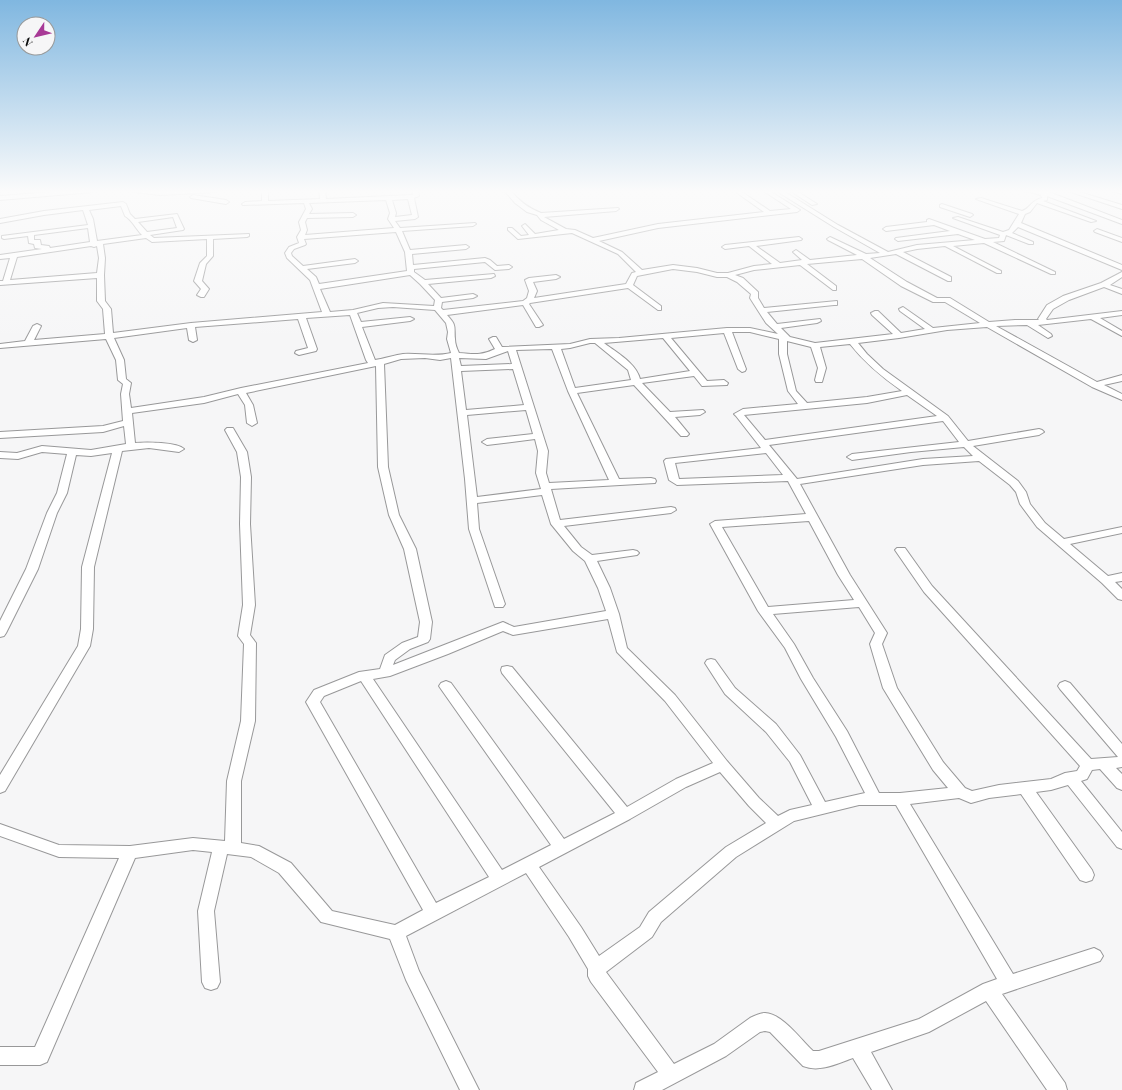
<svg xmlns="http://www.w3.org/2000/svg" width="1122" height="1090" font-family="'Playfair Display',serif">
<rect width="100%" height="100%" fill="#f6f6f7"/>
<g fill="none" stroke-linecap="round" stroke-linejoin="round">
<g stroke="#989899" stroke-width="2">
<path id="minor" d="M77,190H96L93,192L0,200V196Z
M131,190H155L160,191L219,190L216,192L160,195L134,192Z
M262,190H268V201L320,199L319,190H325L326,199L411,195H413L412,190H418L419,196L414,198L418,217L415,219L395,221L400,228L475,223L476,224L473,226L402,231L410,250L466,245L469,247L466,249L412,254L413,265L485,258L490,260L497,266L509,265L512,267L509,269L495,270L485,262L414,269V272L425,280L494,274L495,276L491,278L428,284L441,298L473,294L477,296L473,298L442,302L441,308L443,310L523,301L527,298L529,291L525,280L529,278L556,275L560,277L556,279L533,282L537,291L534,298L626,284L632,273L636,272L618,254L572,233L518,239L508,230V228H512L521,236L529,235L522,226L525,224L535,234L559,230L541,220L537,215L527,212L515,203L504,190H510C519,201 528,208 541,213L618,208L619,209L616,211L544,217L566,229L575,230L593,238L658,224L764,212L733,190H739L770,211L791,209L762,190H768L800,210L797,212L658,228L599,241L622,252L642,270L673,265L697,268L717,273H728L754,266L772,264L749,246L725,249L722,247L725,245L799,237L802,239L801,240L756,246L780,263L802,260L793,252L796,250L810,260L857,255L828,240L827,239L830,237L866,254L880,253L834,227L775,190H782L838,225L888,252L917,245L975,240L958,234L898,241L895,239L896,238L950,231L934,225L886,231L883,229L886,227L927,222V220L929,219L985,239L999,238L1000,235L953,218L958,217L1003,232L1009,230L1019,214L976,199L981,198L1022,211C1031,208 1030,201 1042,198L1041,195L1025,191L1024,190L1039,192L1055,190L1049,192L1122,220V224L1047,196V200L1043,201L1096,221L1091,222L1037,203L1030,212L1025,214L1021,223L1122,265V270L1018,227L1012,233L1033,242V244H1029L1006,235L1004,241L993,242L1055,272V274H1051L984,243L953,246L1001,271V273H997L945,246L917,249L903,252L951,277V281H948L896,254L870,258L907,282L937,298H950L989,322L1015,320H1039L1038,319L1047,305L1063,296L1101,283L1122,272V277L1110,285L1122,289V294L1104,287L1069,300L1053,309L1046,319L1047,320L1122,311V315L1100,318L1122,331V336L1091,319L1038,325L1051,334L1052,336L1048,338L1027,325L996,326L1097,382L1122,375V381L1104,385L1122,394V400L1092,387L987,327L947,330L899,338L858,343L867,354L883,369L948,416L968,441L1039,429L1042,430L1044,432L1039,435L973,446L1018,481L1026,492L1030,504L1045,523L1064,539L1122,527V533L1070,544L1108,576L1122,573V581L1115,582L1122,589V600L1118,599L1102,583L1037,527L1020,504L1016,492L1010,485L979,461L923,465L800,484L850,575L887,633L882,644L897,688L943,762L965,788L972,791L999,785L1051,779L1065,773L1077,771L1080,766L924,592L895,550L897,548H905L932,586L1091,759L1118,757L1060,689L1058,686L1060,683L1065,681L1070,683L1122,744V767L1116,768L1122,774V790L1117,788L1100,769L1092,770L1087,779L1081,781L1122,832V849L1117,847L1068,785L1051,790L1036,792L1092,870L1094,875L1092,880L1086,882L1080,880L1021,794L989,798L971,803L959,798L910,804L1013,974L1094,948L1100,951L1103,956L1100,961L1002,994L1065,1083L1067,1090H1047L986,1001L929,1032L871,1052L892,1090H872L853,1058C838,1063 820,1073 803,1066L770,1032L765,1031L760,1032L726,1056L662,1090H634L636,1083L658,1072L591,982L588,976V969L569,937L526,873L406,936L419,971L479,1090H460L406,980L390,939L321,922L279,873L251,857L227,854L214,911L220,982L217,988L211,990L205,988L202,982L198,911L212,852L193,850L135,858L47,1062L40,1065H0V1047H35L119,858L59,857L0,836V824L59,845L130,846L193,838L225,841L227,781L241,721L244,644L238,636L243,605L240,524L241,477L237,452L225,430L227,428H233L247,452L251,477L250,524L255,605L250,635L256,643L255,721L241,781V843L259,846L291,863L332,911L395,925L423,910L306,702L314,690L359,672L380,669L385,655L402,643L418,637L420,622L404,549L389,515L378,467L376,366L246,393L253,405L257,423L252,426L247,423L245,405L238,394L204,403L132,413L135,443C146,442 177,442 184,449L179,452L149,448L122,451L94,567L93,629L90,646L5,791L0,793V775L78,646L81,629L82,567L112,453L91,456L76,455L67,493L57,513L38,569L6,633L4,636L0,637V621L26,569L47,513L57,493L67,454L42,452L18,459L0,458V452L17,453L42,446L91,450L126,444L124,426L103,432L0,438V432L103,426L123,421L121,394L123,384L118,380L116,360L106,339L0,348V344L25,341L33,326L37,324L41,326L34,340L105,334L103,309L97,301V278L0,285V281H3L10,258L0,259V255L42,249L35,248L34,244L29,243L28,236L4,239L2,238V236L88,225L83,210L44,215L0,223V219L44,211L123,202L126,204L130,214L135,219L177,214L184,229L183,230L150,235L154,238L249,234V236L247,237L213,239V256L206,264L202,281L209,289L204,297H201L197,295L201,289L194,281L200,263L207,256V239L152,242L146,238L103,244L105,258L104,275L105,301L111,309L113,333L191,323L322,312L310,280L287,258L285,253L289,247L299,243L297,237L301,230L299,222L306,209L304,203L243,205L242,204L245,202L262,201ZM408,199L412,215L395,217L396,213L392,200ZM386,200L390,213L388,219L394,228L305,235L307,230L305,222L307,218L353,217L356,215L353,213L309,214L312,209L309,203ZM121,206L125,216C132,220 136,229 142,235L97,241L93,219L89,210ZM173,217L177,228L147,232L138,222ZM88,228L90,242L50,248L49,246L41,245L40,240H34V235ZM396,232L405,252L407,271L319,284L316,277L307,269L355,263L358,261L355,259L303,266L292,256L291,253L294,249L305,245L306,244L304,239ZM91,246L94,247L97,246L99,258L97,273L10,280L17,257ZM862,259L901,286L933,302H945L980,323L933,328L903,307L899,309L900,311L925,329L901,333L878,311H875L871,313L872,315L893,334L815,343L790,337L781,328L817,323L821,321L820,319L777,324L767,312L834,305H837V301L764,308L758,298V292L743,278L735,275L754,270L800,265L833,290H836V286L807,264ZM673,269L697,272L717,277H727L737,282L751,294L750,298L766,323L778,334L750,328H727L619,338L590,339L570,344L502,347L496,337H493L489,339L495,349C481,356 474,354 459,353C457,349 455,344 455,339C454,326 457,326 447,315L523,305L536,327H539L543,325L529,304L530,303L628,288L658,310H661V306L633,285L637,276ZM410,275L420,284L435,300L434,306L383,303L353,310L330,312L320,289ZM393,307L435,310L446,323L448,332L447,339L451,353C435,357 419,353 403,354C394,355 384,359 375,360L362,327L410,321L414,319L410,317L361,322L357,313L378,308ZM350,315L366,360L368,363L241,388L204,397L131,408L129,394L131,383L126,379L124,360L114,338L187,328L189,340L193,342L197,340L195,327L298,319L308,348L296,351L295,353L299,355L316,351L317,349L306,318ZM732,332H750L779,339V354L788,391L798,404L743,409L734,414L736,416L761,448L666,459L664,461L669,480L677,485L788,481L789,483L806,514L715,521L710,524L758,611L785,648L801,679L836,737L865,793L825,802L800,755L776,724L735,688L715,660L711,659L707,660L705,663L725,694L766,732L790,762L812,805L790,810L778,816L759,798L727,761L675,695L627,648L619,614L610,588L597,561L637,555L639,553L637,551L633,550L592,555L581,547L564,526L671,513L676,510L675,508L671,507L560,520L551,489L655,483L656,481L655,479L651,478L619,479L577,393L634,385L681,436H687L689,434L675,417L700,415L705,412L703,410L670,412L642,383L694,376L702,386L727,385L728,383L724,380L707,381L671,338L724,333L738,369L742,372L745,371L746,369ZM663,338L690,371L640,379C636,363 617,353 604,343ZM787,341L811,347L818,368L815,380L816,382H822L826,368L820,347L850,344C865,363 882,377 902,391L867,397L807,403L796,391L787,354ZM590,343H595L628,370L631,380L575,388L561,349L570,348ZM552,349L568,391L609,480L549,483L546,473L548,451L516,350ZM508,351L512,364L461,366L459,358L486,359ZM425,358L440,360L451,358L465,479L469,529L495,607H503L505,604L479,529L477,503L542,495L551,524L573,551L585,561L598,588L606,611L514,627L503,622L393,665L395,660L410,649L428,642L430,639L432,622L416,549L399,515L388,467L384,364L401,359ZM513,369L524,405L466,410L461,371ZM907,395L937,416L765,440L744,415L867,403ZM526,410L533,434L487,439L482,442L487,445L535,439L538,451L536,473L541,489L477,497L467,415ZM943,421L959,442L852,454L847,457L852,460L911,452L964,447L973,456L923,459L797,479L769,445ZM766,453L783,475L679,479L675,463ZM809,521L838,575L854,600L768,607L722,527ZM859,607L875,633L870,644L883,688L933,770L948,788L900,793H879L847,731L813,678L794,644L773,614ZM608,619L617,652L665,701L713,763L676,779L627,807L512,667L507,666L502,667L501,670L502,673L615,813L564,839L451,683L446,681L441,683L439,686L441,689L551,845L502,870L373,679L390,676L448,654L503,631L513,635ZM361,681L489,877L436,903L320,702L324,696ZM720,772L749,806L766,823L726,847L649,912L640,927L599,956L581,927L539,867L630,819L686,787ZM859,805H896L997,979L983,984L919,1019L819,1051H813C800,1039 783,1014 765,1013C760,1013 754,1016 750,1018L714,1044L674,1064L606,972L652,937L661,922L736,857L794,821Z
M789,190H795L817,204L812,205Z
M1065,190H1073L1122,205V209Z
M1112,190H1122V194L1113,191Z
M193,195L226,200L229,202L226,204L191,198L190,197Z
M942,204L972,214L973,215L970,217L940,207V205Z
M1097,229L1122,238V242L1095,232L1094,231Z"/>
</g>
<use href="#minor" fill="#fff" fill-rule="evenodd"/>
</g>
<linearGradient id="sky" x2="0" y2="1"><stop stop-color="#80b7e0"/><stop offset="0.56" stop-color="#fbfbfb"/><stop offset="1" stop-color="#fbfbfb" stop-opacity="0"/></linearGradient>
<rect width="1122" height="342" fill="url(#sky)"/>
<g transform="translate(36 36) rotate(235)"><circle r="19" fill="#f6f6f7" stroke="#989999"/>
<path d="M0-3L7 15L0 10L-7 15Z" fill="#a83996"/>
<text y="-6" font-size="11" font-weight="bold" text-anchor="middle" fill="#0c0d0d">N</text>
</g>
</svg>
